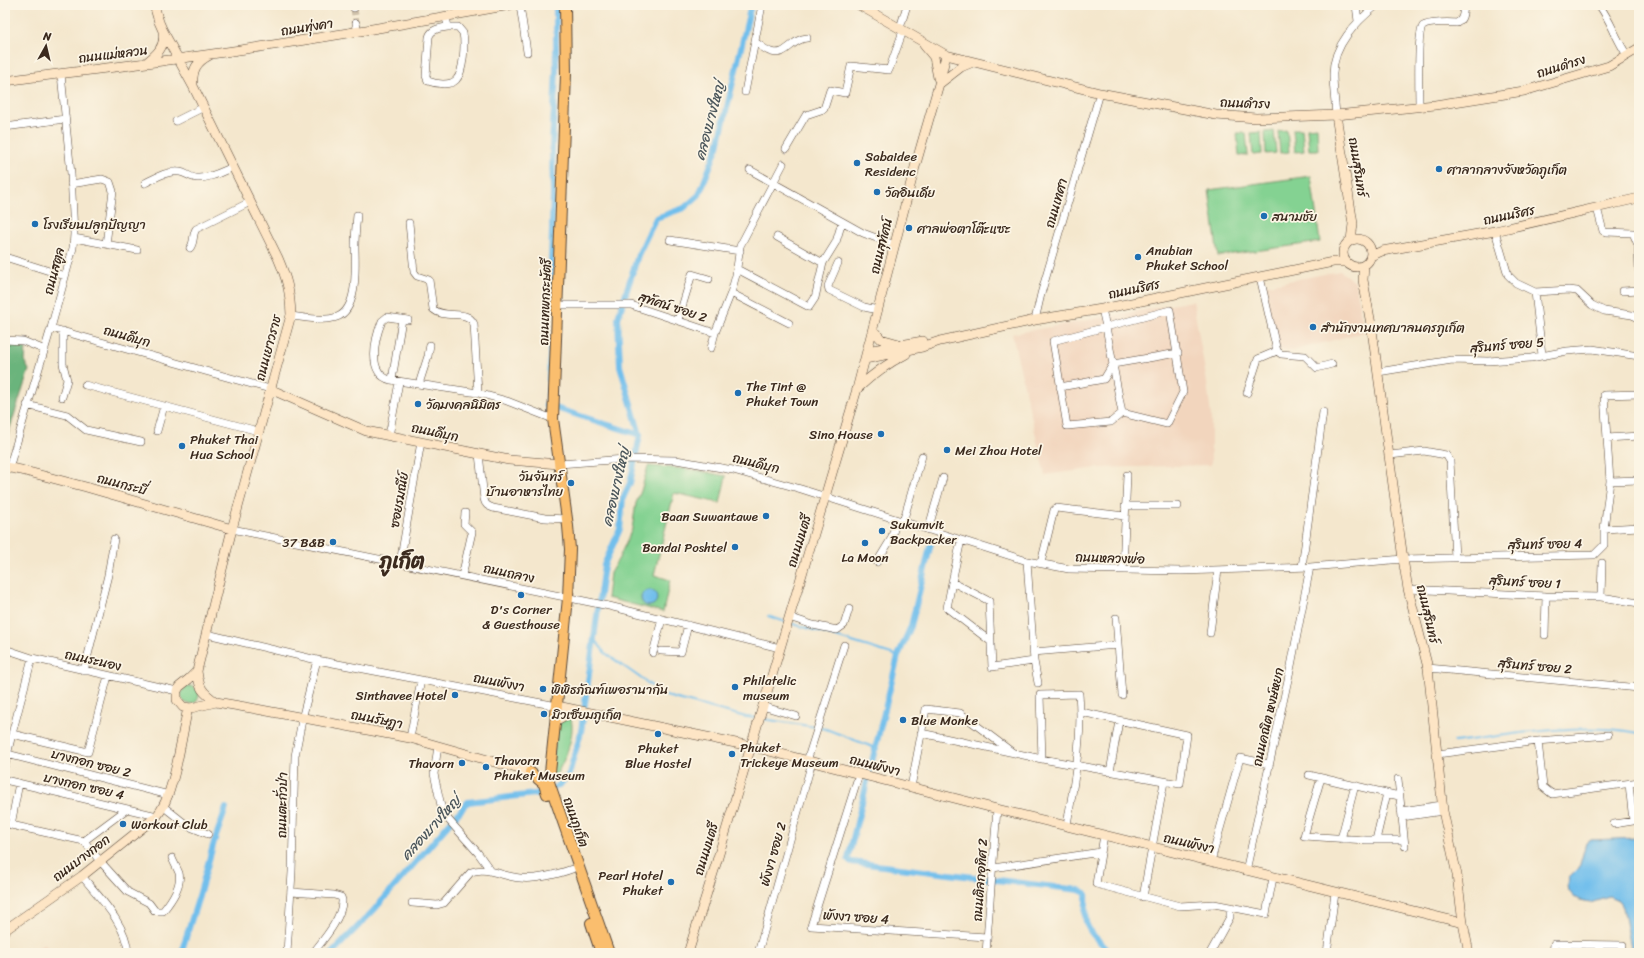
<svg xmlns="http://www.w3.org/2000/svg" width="1644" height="958" font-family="Sriracha,'Playpen Sans Thai',sans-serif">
<rect width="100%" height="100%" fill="#fcf5e5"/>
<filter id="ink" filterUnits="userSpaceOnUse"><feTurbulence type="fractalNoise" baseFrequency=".025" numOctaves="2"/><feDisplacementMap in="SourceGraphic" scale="8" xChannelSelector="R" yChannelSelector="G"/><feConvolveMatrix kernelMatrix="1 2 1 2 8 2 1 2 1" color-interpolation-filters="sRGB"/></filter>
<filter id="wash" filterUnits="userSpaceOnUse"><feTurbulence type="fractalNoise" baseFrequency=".012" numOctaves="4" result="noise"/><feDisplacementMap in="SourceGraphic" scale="16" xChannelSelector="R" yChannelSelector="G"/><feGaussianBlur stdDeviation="0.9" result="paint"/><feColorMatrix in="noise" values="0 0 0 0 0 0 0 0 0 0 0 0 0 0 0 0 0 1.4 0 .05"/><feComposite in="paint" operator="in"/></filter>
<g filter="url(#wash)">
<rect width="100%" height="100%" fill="#f4e7cd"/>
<path fill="#f2d5bd" d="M1340,271L1355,282L1364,332L1292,351L1280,350L1263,286Z
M1193,301L1207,383L1211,416V465L1096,468L1045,475L1012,334Z
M44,943L51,953H31Z"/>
<path fill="#84d292" stroke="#607e58" d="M1317,127L1318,150H1309L1307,128Z
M1293,129H1302L1304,151L1295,152Z
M1287,130L1289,152L1280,153L1278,131Z
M1274,131L1276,153L1266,154L1265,132Z
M1261,132L1262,154L1253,155L1251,133Z
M1237,133H1246L1248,155L1239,156Z
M1311,176L1320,242L1218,256L1209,190Z
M648,466L688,469L726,476L720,503L674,493L654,575L670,580L663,612L607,598L610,573L619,558L632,529L636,503L641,491Z
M181 695a9 9 0 1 1 18 0a9 9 0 1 1-18 0Z
M562,719H571C576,736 562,770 550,782L557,726Z"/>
<path fill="#6bb47c" stroke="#536f4d" d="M5,343L26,348L25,362L29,370L5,443Z"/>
<path fill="#72bfec" stroke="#567485" d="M641 598a8 8 0 1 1 16 0a8 8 0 1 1-16 0Z
M1639,838V953H1632L1623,907L1618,900L1609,896L1590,902L1579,900L1574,897L1569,891L1568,885L1569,878L1579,868L1586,843L1590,840Z"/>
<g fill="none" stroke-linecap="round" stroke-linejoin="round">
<path stroke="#72bfec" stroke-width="2" d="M546,412L550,302
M768,616L786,622
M790,623L898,656
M594,639L605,653L666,696L746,717L756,718
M763,719L816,727
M820,728L826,729L878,749
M1454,742C1515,734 1578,722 1639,733"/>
<path stroke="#72bfec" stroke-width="6" d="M550,302L553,193L552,145L556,71V5
M546,405L640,435
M931,543L911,626L898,656L848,859L851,862L1079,890L1086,893C1087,903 1084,913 1086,922C1089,934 1103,944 1111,953
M181,953L199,896L214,842L226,808
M332,953L374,910L468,802L535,794L559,786L569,774L581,732L604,565L620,529L623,498L630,483L640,435L620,366L618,318L638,255L656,218L684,208L699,195L718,146L751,5"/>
</g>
</g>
<g filter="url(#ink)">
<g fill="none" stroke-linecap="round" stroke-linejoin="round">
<path stroke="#cfc1aa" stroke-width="7" stroke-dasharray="7 3.5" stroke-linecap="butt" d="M354,8L356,23"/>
<g stroke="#574638" stroke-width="8">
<path id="street" d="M354,5V8
M520,5L527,52
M1356,5L1358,21
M1599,5C1611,21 1616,39 1627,55
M446,17L448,27C440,28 431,29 429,37L426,76L428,81C436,84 450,86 456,80C464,72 465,43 463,33L458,27H448
M356,23L358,32
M900,28L907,5
M755,42C760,45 765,50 771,52C787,57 791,39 807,38
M745,92L762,5
M1419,105C1419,94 1417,31 1423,26C1429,22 1450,22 1457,23C1464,19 1463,12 1464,5
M1336,115C1335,101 1333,87 1333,74C1333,45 1356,22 1377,5
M5,117L6,127
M176,121L204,107
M5,127L65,119
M786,149L806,115L824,109L830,90L845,93L851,66L889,70L903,31
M750,170L863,233L895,245
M145,183C155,178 168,170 180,172C186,173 191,178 197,178C209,179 223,171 233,167
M71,184L102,179L110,182L113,191L106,244
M1597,208L1603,231L1606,232L1633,233L1638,245L1639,272
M409,223L414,272L417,276L429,280L433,309C445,320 467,308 474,324L478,393
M1495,231L1508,275L1516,283L1535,292L1569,290L1577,291L1592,305L1604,311L1632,315L1639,318
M777,237L823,263
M74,238L137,250
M670,240L740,251
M190,248C195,242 192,235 196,229L250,202
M5,257L65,276
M838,263L828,286L829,290L864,307L878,310
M737,269L809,307L815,298L823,263L836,242L842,222
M1260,277L1277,351L1281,354L1305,356L1317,368L1332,364
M1622,291L1639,290
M1535,292L1542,355
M731,293L789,323
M558,305H631L715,333L731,293L736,275L740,246L783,164
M1102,309L1106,327L1122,413
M1170,310L1183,392L1167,424L1122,413L1111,422L1067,426L1053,341Z
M290,316C304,317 323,322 337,317C359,309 355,265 355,246C355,236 356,225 357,215
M408,320L387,317L382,321C375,338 366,374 391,380L478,393L507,401L553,419
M678,320L692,274L709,279
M1035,320L1041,294L1100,93
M51,328L270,389
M5,340L23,341L45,350
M711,348L715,333
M1378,372L1452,360L1488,361L1531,358L1567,351L1592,349L1639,356
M392,380L402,319
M419,384L428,356L430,345
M85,385L258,431
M1060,387L1104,379L1113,364L1178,353
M1247,393L1258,359L1277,351
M62,397L67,380L63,364V331
M27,405L67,415L86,430L141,442
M157,431L164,406
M389,436L399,382
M1607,438L1639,436
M479,454L484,499C485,505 488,506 493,508L545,518L567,519
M1390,455L1424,451L1446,455L1450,461L1455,558
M559,464L625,459L676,460L733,470L801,489L1027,561L1069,569L1181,571L1310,567L1403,559L1594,555L1604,545V529L1610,481L1604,395L1639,394
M9,468L51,328L73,248L74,234L71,174L61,74
M1610,481L1639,480
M1125,506H1178
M903,522L922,456
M232,529L609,606L780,648
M1604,529L1639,527
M928,530L943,478
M1027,561L1034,661L1038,683
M877,562L891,539L897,520
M400,563L421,442
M1041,563L1054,510L1056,508L1125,516
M1302,567L1323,412
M1123,570L1127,475
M462,576L472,532L464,524L465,513
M952,582L961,540
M1408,589L1546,596L1601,597L1639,603
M1601,597L1602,563
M789,617L813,625L837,630L844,625L849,609
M1116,618L1122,695
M1210,633L1218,570
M207,634L317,660L557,706
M1545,635L1546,596
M990,641L947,608L952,582L989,601L992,667L1034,661
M5,649L32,658L177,691
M661,651L681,652L688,625
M1033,652L1118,645
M653,653L662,619
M32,658L12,734L88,752L108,676
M1428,668L1639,688
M84,671L108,575L114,539
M762,706L796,716
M921,733L1042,759L1180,784L1187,735L1081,712
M410,738L421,680
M1538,741L1608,735
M438,746L434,774L442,810L446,817L478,853L491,871
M7,754L169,795
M1437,754L1538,741L1543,787L1552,794L1639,782
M1042,759L1040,695L1079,694C1083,737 1074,782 1067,825
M807,761L844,645
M5,764L12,734
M1110,772L1119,721
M859,774L811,926L987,937
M1309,775L1399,796
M1321,778L1304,836L1366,840H1404
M1398,779L1405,846
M5,780L157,816
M19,783L11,825L84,841L100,861L128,892L149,903L155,911H163C171,901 182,886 179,873C177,868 174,863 172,858
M911,787L926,709L960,713L1012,752
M164,807L188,826L208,834
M1401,811L1442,805
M1402,817L1443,811
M1614,824L1633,821L1629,784
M1104,835L1096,884L1180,906L1214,904L1266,914L1273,878
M1341,839L1355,785
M1376,840L1387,793
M84,841L127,809
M1211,861L1240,758L1269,764
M993,868L1101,852
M1246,871L1291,666L1310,567
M82,876C99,897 127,925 128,953
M291,892L334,895L341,897L342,900C343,917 323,940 313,953
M1143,897L1164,782
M412,903L437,905L444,903L471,872C488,866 503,877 520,878C534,880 559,874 572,869
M287,953L292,872L295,756L303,715L317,660
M758,953L812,762
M986,953L997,809
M1210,953L1230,917V907
M1327,953L1335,893
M1553,953L1554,944L1623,945"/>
</g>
<g stroke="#574638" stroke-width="10">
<path id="secondary" d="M154,5L159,22L163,31L193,86L278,258C287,279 290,291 291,315L232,529L197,671C199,688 202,692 216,702
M859,5L946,55L1100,93L1216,115L1256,118L1336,115L1435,105L1524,91L1609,66L1639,48
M924,45L934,57L938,78
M146,63C156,55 166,47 163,32
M5,81C62,73 119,67 176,59C288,44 399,25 510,5
M939,84L961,67L973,62
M193,85C192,70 196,62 210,55
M1336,115L1353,224L1351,240
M1343 253a14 14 0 1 1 28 0a14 14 0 1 1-28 0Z
M1371,256L1382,251L1495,231L1639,198
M1364,266L1363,280L1372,330L1403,559L1408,589L1428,668L1443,811L1457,875L1463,923L1469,953
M873,330L881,339L899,344
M867,351L923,341
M865,359L922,347L940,341L1035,320L1102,309L1333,262H1346
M858,388C873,374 888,363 906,354
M270,389L366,431L509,460L559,464
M5,467L21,470L86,487L232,529
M197,671L189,679L179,687L177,691V700L183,707L191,708L216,702L251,708L410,738L530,772
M557,706L750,746L997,809L1463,923
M555,721L575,710
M5,930L82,876L157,816C175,794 181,737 188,708
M688,953L716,864L857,389L915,167L939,84L946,55"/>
</g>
<g stroke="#574638" stroke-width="12">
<path id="primary" d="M565,5L566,74L553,419L568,526L570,549L568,598L549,782L609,953
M530,772L544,784L547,794
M591,923L601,953"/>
</g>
<use href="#street" stroke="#fff" stroke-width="7"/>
<use href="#secondary" stroke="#fde5c5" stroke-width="9"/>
<use href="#primary" stroke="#fabe6e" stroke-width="10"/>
</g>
</g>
<g fill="#1f6fb2" stroke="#fcf5e5" stroke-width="1.5">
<circle cx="857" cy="163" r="4"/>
<circle cx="1439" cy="169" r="4"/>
<circle cx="877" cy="192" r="4"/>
<circle cx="1264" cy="216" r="4"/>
<circle cx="35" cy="224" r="4"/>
<circle cx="909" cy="228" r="4"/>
<circle cx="1138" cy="257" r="4"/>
<circle cx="1313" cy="327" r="4"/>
<circle cx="738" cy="393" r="4"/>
<circle cx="418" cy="404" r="4"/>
<circle cx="881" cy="434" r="4"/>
<circle cx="182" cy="446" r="4"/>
<circle cx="947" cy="450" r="4"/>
<circle cx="571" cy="483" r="4"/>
<circle cx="766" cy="516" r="4"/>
<circle cx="882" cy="531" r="4"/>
<circle cx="333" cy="542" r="4"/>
<circle cx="865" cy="543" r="4"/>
<circle cx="735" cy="547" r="4"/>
<circle cx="521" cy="595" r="4"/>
<circle cx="735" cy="687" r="4"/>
<circle cx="543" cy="689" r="4"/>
<circle cx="455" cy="695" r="4"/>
<circle cx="544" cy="714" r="4"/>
<circle cx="903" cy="720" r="4"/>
<circle cx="658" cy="734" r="4"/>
<circle cx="732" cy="754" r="4"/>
<circle cx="462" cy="763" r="4"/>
<circle cx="486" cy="767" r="4"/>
<circle cx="123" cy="824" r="4"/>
<circle cx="671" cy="882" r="4"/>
</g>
<g text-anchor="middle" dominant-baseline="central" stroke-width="3.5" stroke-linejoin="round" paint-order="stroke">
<g font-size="13" fill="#3b2a1e" stroke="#fcf5e5">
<text transform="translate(307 27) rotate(-9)">ถนนทุ่งคา</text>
<text transform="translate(113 54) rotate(-7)">ถนนแม่หลวน</text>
<text transform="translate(1561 66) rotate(-17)">ถนนดำรง</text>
<text transform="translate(1245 103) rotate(2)">ถนนดำรง</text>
<text transform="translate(1358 167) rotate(81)">ถนนสุรินทร์</text>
<text transform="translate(1056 203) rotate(-74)">ถนนเทศา</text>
<text transform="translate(1509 215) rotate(-12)">ถนนนริศร</text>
<text transform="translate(881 246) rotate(-76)">ถนนสุทัศน์</text>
<text transform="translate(54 271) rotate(-75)">ถนนสตูล</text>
<text transform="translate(1134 289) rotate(-12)">ถนนนริศร</text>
<text transform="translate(545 302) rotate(-88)">ถนนเทพกระษัตรี</text>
<text transform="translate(673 307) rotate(18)">สุทัศน์ ซอย 2</text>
<text transform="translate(127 336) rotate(16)">ถนนดีบุก</text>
<text transform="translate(1507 345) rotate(-5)">สุรินทร์ ซอย 5</text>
<text transform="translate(268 348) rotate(-75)">ถนนเยาวราช</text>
<text transform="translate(435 432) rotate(12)">ถนนดีบุก</text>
<text transform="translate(756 463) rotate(14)">ถนนดีบุก</text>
<text transform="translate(122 484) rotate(15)">ถนนกระบี่</text>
<text transform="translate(399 500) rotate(-80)">ซอยรมณีย์</text>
<text transform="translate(799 541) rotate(-73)">ถนนมนตรี</text>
<text transform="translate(1545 544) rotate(-1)">สุรินทร์ ซอย 4</text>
<text transform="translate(1110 558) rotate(2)">ถนนหลวงพ่อ</text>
<text transform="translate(509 573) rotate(12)">ถนนถลาง</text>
<text transform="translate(1525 582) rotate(3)">สุรินทร์ ซอย 1</text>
<text transform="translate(1428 614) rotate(77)">ถนนสุรินทร์</text>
<text transform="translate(93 660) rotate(13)">ถนนระนอง</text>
<text transform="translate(1535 666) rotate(5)">สุรินทร์ ซอย 2</text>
<text transform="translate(499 682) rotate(11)">ถนนพังงา</text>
<text transform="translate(1268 717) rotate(-77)">ถนนคณิต หงษ์หยก</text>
<text transform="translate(377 719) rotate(11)">ถนนรัษฎา</text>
<text transform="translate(91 763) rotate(14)">บางกอก ซอย 2</text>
<text transform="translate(875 765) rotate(14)">ถนนพังงา</text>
<text transform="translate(84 786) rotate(13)">บางกอก ซอย 4</text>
<text transform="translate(282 805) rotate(-89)">ถนนตะกั่วป่า</text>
<text transform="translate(576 822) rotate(71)">ถนนภูเก็ต</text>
<text transform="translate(1189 843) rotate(13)">ถนนพังงา</text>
<text transform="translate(706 849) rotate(-73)">ถนนมนตรี</text>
<text transform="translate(773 854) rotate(-74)">พังงา ซอย 2</text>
<text transform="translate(81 858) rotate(-37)">ถนนบางกอก</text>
<text transform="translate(980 880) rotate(-86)">ถนนติลกอุทิศ 2</text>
<text transform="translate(856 917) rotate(4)">พังงา ซอย 4</text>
</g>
<g font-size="13" fill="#3b2a1e" stroke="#fcf5e5" text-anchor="start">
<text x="865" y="156">Sabaidee<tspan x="865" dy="15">Residenc</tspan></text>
<text x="1447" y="169">ศาลากลางจังหวัดภูเก็ต</text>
<text x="885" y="192">วัดอินเดีย</text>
<text x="1272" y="216">สนามชัย</text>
<text x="43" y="224">โรงเรียนปลูกปัญญา</text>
<text x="917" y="228">ศาลพ่อตาโต๊ะแซะ</text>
<text x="1146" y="250">Anubian<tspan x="1146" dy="15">Phuket School</tspan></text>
<text x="1321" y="327">สำนักงานเทศบาลนครภูเก็ต</text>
<text x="746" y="386">The Tint @<tspan x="746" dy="15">Phuket Town</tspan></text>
<text x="426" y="404">วัดมงคลนิมิตร</text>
<text x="873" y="434" text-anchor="end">Sino House</text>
<text x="190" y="439">Phuket Thai<tspan x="190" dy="15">Hua School</tspan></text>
<text x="955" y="450">Mei Zhou Hotel</text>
<text x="563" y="476" text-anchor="end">วันจันทร์<tspan x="563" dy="15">บ้านอาหารไทย</tspan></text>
<text x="758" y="516" text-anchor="end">Baan Suwantawe</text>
<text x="890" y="524">Sukumvit<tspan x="890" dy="15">Backpacker</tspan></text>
<text x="325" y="542" text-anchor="end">37 B&amp;B</text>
<text x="727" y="547" text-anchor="end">Bandai Poshtel</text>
<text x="865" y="557" text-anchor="middle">La Moon</text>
<text x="521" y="609" text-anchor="middle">D's Corner<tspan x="521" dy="15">&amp; Guesthouse</tspan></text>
<text x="743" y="680">Philatelic<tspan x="743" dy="15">museum</tspan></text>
<text x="551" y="689">พิพิธภัณฑ์เพอรานากัน</text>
<text x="447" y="695" text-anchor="end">Sinthavee Hotel</text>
<text x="552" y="714">มิวเซียมภูเก็ต</text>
<text x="911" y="720">Blue Monke</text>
<text x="740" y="747">Phuket<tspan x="740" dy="15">Trickeye Museum</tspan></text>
<text x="658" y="748" text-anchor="middle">Phuket<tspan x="658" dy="15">Blue Hostel</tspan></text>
<text x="494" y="760">Thavorn<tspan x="494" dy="15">Phuket Museum</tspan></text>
<text x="454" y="763" text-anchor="end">Thavorn</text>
<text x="131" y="824">Workout Club</text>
<text x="663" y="875" text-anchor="end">Pearl Hotel<tspan x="663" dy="15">Phuket</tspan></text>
</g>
<g font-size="14" font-style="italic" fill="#4c575c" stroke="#fcf5e5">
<text transform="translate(710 121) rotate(-75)">คลองบางใหญ่</text>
<text transform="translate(616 487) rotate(-77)">คลองบางใหญ่</text>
<text transform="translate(431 828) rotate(-48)">คลองบางใหญ่</text>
</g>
<g font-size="21" font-weight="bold" fill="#3b2a1e" stroke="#fcf5e5">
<text x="402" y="561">ภูเก็ต</text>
</g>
</g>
<rect width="1644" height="958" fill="none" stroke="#fcf5e5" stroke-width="20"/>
<g transform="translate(46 46) rotate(8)" stroke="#fcf5e5" stroke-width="3" paint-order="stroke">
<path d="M0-3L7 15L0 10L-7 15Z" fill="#3b2a1e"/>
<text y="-6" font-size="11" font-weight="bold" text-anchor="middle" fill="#3b2a1e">N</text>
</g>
</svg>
